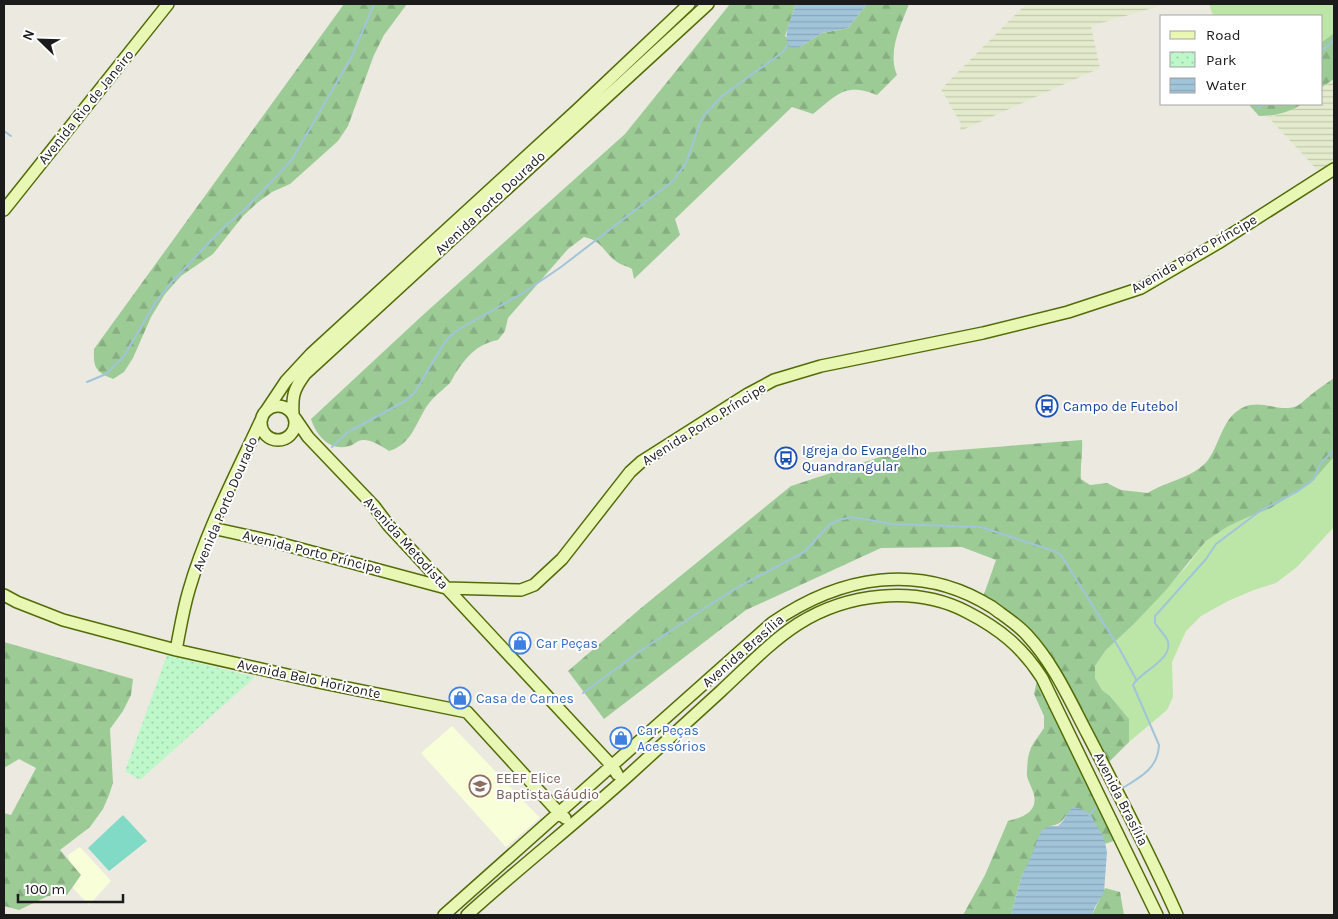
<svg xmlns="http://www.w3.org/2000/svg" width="1338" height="919" font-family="Karla,sans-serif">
<defs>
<pattern id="farmland-rules" width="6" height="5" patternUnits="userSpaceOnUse" patternTransform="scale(1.25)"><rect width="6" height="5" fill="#e4ebcc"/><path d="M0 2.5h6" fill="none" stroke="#c3c9af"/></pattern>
<pattern id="forest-firs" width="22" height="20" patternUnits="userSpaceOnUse" patternTransform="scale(1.25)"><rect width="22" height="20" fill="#9dcb96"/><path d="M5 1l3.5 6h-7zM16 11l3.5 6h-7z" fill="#87ae81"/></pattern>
<pattern id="park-dots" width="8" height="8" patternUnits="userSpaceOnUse" patternTransform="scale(1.25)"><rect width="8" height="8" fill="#bdf7ca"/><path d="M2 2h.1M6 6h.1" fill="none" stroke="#a2d3ad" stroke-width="1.8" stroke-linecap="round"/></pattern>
<pattern id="water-rules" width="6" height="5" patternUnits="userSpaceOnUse" patternTransform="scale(1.25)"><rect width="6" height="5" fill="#a1c4d9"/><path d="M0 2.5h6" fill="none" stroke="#8aa8ba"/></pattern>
</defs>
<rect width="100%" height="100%" fill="#eceae0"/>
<path fill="#f8fed8" d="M452,726L540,818L506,847L421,753Z
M80,847L111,881L89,905L73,888L68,855Z"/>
<path fill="url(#farmland-rules)" d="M1026,4H1166L1091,26L1100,68L960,131L961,124L941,89Z
M1334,79V165L1321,174L1267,116H1274L1295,108L1302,104H1322V87Z"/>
<path fill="#bce6a7" d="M1209,4H1334V33L1322,42V16H1213Z
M1334,457V527L1297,567L1276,583L1254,590L1228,601L1201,616L1186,631L1172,662L1173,697L1167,710L1129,742V719L1110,696L1102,690L1095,678V666L1106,650L1133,625L1187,566L1206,541L1227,527L1246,518L1271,508L1310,484Z"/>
<path fill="url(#forest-firs)" d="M344,4H407L384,35L374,55L348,126L338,141L290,184L272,192L257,203L243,216L213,254L181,276L165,294L151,317L133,358L124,372L113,379C96,372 93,368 94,349Z
M730,4H796L785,36L800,47L822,33L848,28L867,4H909C901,25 887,52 897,75L877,95C845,82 837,95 813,114L792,107L675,219L680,235L634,279L632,269C627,266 621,265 617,262C603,252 603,241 584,237L568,249L508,318L505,331L498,340C478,344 468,355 457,371C454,375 452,381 449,384C440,392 431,399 425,409C415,426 410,445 389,451C381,446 373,440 363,440C357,440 354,445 349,446C330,452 316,435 311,419L424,314L625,134Z
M1334,33V79L1322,87V42Z
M1250,104H1302C1288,113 1275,116 1259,116L1250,106Z
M1334,378V457L1310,484L1271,508L1246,518L1227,527L1206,541L1166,590L1133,625L1106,650L1095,666V678L1102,690L1110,696L1129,719V742L1107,764L1057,665L1022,622L983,597L996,560L962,547L881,548L746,610L604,719L568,671L641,608L791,486L883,456L1082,440C1083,454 1080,465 1081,479L1090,485L1107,483L1121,490L1148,493C1166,481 1194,478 1208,460C1221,442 1222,417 1244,407C1262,399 1280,413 1297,406C1302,403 1308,397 1312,394C1319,388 1327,383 1334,378Z
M4,642L133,679L131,695L123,711L110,729L113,783L109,795L103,809L90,827L60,850L81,875L67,895L48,896L19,910L4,906V813L11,815L36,768L19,759L4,768Z
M1037,680L1116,840L1105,844L1090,814H1067C1062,822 1059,825 1050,826L1022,875L1011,915H963L985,875L1008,821C1025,817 1041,810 1032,789C1030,783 1026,778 1027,771C1028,747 1032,746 1044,728V716L1034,694Z
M1105,888L1120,892L1124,915H1092Z"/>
<path fill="url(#park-dots)" d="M167,655L255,677L140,780L125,771Z"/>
<path fill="#80dac5" d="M123,815L147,841L109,871L88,848Z"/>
<path fill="url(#water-rules)" d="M796,4H867L848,28L822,33L800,47L791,48C780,37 792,18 796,4Z
M1073,807L1082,809L1090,814L1104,838L1107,852L1104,892L1095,907L1092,915H1011L1022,875L1032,855L1038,838L1042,830L1050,826H1058L1063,821L1067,814Z"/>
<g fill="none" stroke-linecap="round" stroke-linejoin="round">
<path stroke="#a1c4d9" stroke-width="2" d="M1322,51L1334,40
M1258,108L1264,104
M4,131L11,136
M87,382L106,374L124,356L155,303L170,284L221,230L246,208L291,161L352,56L374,4
M332,447L348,432L405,401L415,392L446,340L456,331L523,293L561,267L673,181L686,163L700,122L706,113L722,96L783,52L788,44
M583,693L643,649L711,604L740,586L804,552L829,525L839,520L852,517L893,524L981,527L1054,551L1061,555L1066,563L1119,648L1136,679
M1121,789C1139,778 1158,769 1159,745L1133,685C1139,672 1176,659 1167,639C1164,634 1158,628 1155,623V616L1206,559L1216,544L1260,511L1298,491L1314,479L1320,464L1334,450
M1089,816L1098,804"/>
<g stroke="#526c08" stroke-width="14">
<path id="secondary" d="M4,210L168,4
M261 423a17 17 0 1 1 34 0a17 17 0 1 1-34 0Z
M266,411L286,381L311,354L577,110L689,4
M293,414C292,395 294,389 305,374L708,4
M295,418L308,437L374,506L389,526L613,767L617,774
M212,528L271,541L446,588L521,590L534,585L562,559L630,472L641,462L748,394L774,380L821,366L983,333L1068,312L1141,288L1218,243L1334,169
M4,595L17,602L63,620L176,650L323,683L467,712L560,814L565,818
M176,650C180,630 183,610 189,590C206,531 236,474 262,418
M444,915L772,623C840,576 919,561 992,607C1004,616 1017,624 1027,635C1054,664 1070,701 1088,735C1119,795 1150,854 1177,915
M467,915C520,867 576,823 629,775C660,747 690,719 721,691C746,668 770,642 798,624C847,593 915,585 967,612C1000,629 1022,647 1042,678L1157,915"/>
</g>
<use href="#secondary" stroke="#e9f7b4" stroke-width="11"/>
</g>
<defs>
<g id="bus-ring" transform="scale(1.125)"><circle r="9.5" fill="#fff" stroke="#1a4fb4" stroke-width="1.5"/><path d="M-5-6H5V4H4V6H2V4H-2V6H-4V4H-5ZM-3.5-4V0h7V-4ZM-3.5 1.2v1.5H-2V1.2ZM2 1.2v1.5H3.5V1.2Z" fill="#1a4fb4"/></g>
<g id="shop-ring" transform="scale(1.125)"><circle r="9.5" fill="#fff" stroke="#3f7fe0" stroke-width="1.5"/><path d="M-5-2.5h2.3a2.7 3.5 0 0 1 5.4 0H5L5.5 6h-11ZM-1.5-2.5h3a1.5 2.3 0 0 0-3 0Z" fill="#3f7fe0"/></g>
<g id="school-ring" transform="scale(1.125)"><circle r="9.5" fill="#fff" stroke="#8d6e63" stroke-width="1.5"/><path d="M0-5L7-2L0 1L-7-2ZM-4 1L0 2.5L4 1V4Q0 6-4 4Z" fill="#8d6e63"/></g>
</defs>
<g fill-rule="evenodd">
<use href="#bus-ring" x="1047" y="406"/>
<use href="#bus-ring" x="786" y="458"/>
<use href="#shop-ring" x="520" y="643"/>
<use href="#shop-ring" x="460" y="698"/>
<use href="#shop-ring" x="621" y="738"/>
<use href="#school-ring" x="480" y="786"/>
</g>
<g text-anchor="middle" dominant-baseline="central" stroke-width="4" stroke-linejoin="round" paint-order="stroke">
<g font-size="14" fill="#1b1b1b" stroke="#fff">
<text transform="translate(86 107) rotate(-51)">Avenida Rio de Janeiro</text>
<text transform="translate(490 203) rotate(-43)">Avenida Porto Dourado</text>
<text transform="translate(1194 254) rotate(-30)">Avenida Porto Príncipe</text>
<text transform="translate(704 424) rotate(-32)">Avenida Porto Príncipe</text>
<text transform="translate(225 504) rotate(-67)">Avenida Porto Dourado</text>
<text transform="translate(406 543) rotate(48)">Avenida Metodista</text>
<text transform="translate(312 552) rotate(14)">Avenida Porto Príncipe</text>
<text transform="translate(743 651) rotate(-41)">Avenida Brasília</text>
<text transform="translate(309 679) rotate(12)">Avenida Belo Horizonte</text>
<text transform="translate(1121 799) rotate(63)">Avenida Brasília</text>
</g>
<g font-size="14" fill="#164399" stroke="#fff" text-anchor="start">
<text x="1063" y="406">Campo de Futebol</text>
<text x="802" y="450">Igreja do Evangelho<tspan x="802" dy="16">Quandrangular</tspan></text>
</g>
<g font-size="14" fill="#366cbe" stroke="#fff" text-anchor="start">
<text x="536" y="643">Car Peças</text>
<text x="476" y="698">Casa de Carnes</text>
<text x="637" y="730">Car Peças<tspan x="637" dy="16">Acessórios</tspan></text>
</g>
<g font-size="14" fill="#785e54" stroke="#fff" text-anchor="start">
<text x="496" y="778">EEEF Elice<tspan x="496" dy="16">Baptista Gáudio</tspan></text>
</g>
</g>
<rect width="1338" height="919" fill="none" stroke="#1b1b1b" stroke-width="10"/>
<rect x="1160" y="15" width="162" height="90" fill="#ffffff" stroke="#a4a4a4"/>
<rect x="1170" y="31" width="25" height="8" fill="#e9f7b4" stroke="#a4a4a4"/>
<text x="1206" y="40" font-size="15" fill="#1b1b1b">Road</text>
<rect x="1170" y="52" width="25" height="15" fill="url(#park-dots)" stroke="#a4a4a4"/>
<text x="1206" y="65" font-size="15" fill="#1b1b1b">Park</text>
<rect x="1170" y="78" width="25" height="15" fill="url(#water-rules)" stroke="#a4a4a4"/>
<text x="1206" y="90" font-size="15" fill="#1b1b1b">Water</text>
<g transform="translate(40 40) rotate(293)" stroke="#ffffff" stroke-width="4" paint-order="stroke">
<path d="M0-4L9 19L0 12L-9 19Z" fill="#1b1b1b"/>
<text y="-8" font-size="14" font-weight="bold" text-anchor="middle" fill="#1b1b1b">N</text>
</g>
<path d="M18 894v8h105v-8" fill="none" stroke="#1b1b1b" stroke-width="2.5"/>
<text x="25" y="894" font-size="15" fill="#1b1b1b" stroke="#ffffff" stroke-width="4" paint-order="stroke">100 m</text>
</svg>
